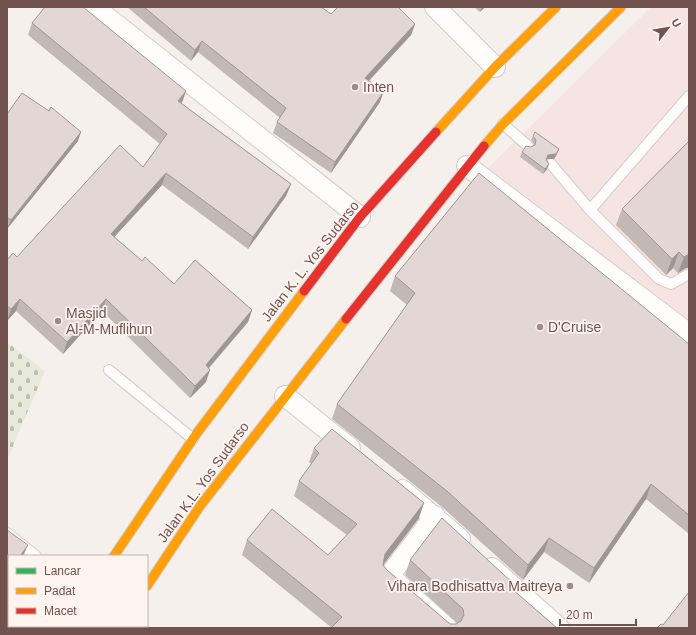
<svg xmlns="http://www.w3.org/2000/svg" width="696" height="635" font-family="Helvetica,sans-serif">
<defs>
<pattern id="cemetery-stones" width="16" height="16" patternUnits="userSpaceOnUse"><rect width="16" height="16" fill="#e8ead9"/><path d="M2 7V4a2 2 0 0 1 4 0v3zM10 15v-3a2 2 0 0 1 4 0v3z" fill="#c0c0b2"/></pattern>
</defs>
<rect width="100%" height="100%" fill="#f6f0ed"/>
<path fill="#f5e4e2" d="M651,7H689V320L488,168Z"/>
<path fill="url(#cemetery-stones)" d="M7,342L45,371L7,460Z"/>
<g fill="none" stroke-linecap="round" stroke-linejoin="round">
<g stroke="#d5ccca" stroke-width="12">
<path id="lane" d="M503,124L528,146
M551,164L590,210L689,96
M590,210L659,279L671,284L689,274
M109,370L193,439
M7,533L36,556"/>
</g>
<g stroke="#d5ccca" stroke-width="22">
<path id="street" d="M94,7L360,217
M435,7L495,67
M467,166L689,334
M285,396L350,448
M402,490L460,539
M435,516L389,576L447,628
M492,568L559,628"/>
</g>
<g stroke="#d7cdcb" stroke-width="11">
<path id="fast" d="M64,628L66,626
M119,628L121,626"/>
</g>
<g stroke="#d7cdcb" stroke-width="11">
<path id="slow" d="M436,132L495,67L556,7
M484,146L503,124L621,7
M114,556L197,433L304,291
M147,586L200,506L346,319"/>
</g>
<g stroke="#d7cdcb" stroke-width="11">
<path id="jam" d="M304,291L360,217L436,132
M346,319L484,146"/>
</g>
<use href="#lane" stroke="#fefdfc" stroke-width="10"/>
<use href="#street" stroke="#fefdfc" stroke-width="20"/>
<use href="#fast" stroke="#30b455" stroke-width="9"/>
<use href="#slow" stroke="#ff9f0a" stroke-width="9"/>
<use href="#jam" stroke="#e5322d" stroke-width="9"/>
</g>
<path fill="#c2b9b7" d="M127,7H321L331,14L415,24L411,35L369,81L380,102L331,173L273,133L277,122L280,118L198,52L191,61Z
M474,7H485L480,12Z
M32,23L181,103L291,184L286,196L248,249L162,185L114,237L142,261L174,284L252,310L248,322L209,368L206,382L190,398L102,311L63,354L16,311L7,321V260L17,257L143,167L160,144L28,35Z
M7,114L78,141L7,229Z
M533,136L559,149L557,154L554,159H547L549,164L547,169L543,174L520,157L522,152L534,146V144L531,140Z
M689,141V268H686L678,273L673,268L666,275L616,225L622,209Z
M395,276L689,344V534L646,499L589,583L544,552L523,580L442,507L332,419L337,404L407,305L390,291Z
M314,448L419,518L383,565L387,570L450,624H456L457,623L405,575L410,560L514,584L512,589L557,628H332L242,555L247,540L328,555L347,535L294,496L299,481L311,464L309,462Z"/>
<path fill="#9e9695" d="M482,7H485L480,12Z
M415,24L411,35L361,89L365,78Z
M202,41L198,52L191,61L195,50Z
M186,91L182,103L178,101Z
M384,91L380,102L331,173L335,162Z
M81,132L78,141L7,229L11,220Z
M559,149L557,154L554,159H547L548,155Z
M549,164L547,169L543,174L545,169Z
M166,173L162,185L106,246L111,234Z
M291,184L286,196L248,249L253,237Z
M679,252L673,268L666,275L672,259Z
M689,254V268H686L678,273L684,257Z
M20,299L16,311L7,321L11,309Z
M106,299L102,311L63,354L67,342Z
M252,310L248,322L201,377L206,365Z
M210,370L206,382L190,398L195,386Z
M651,484L646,499L589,583L594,568Z
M424,503L419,518L380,569L385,554Z
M549,538L544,552L523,580L528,565Z
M28,545L23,556H20Z
M9,571V579L7,581V573Z"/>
<path fill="#e2d7d5" stroke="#9e9695" d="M45,7H83L186,91L178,101L291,184L253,237L166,173L111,234L142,261L145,257L174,284L195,260L252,310L206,365L210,370L195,386L106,299L67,342L20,299L11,309L7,306V260L13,253L17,257L120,145L143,167L167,134L32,23Z
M144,7H321L331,14L338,7H398L415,24L365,78L384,91L335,162L277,122L286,108L202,41L195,50Z
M22,93L49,111L51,107L81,132L11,220L7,217V114Z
M535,132L559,149L556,154L548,155L546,160L549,164L545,169L522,152L526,146L531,147L535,145L536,140L533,136Z
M689,141V254L684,257L679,252L672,259L622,209Z
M479,173L689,344V515L651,484L594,568L549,538L528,565L448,492L337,404L415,293L395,276Z
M332,429L424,503L385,554L383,565L387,570L450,624H456L461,621L464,615L463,609L410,560L442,518L514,584L511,588L557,628H331L342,617L247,540L272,509L328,555L357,524L299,481L319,453L314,448Z
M7,530L28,545L20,556H9V571L7,573Z
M689,592V628H657L661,624L663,625Z"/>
<g fill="#a08986" stroke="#fdf4ef" stroke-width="1.5">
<circle cx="355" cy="87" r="4"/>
<circle cx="58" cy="321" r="4"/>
<circle cx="540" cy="327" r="4"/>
<circle cx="570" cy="586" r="4"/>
</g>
<g text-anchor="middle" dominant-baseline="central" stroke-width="3.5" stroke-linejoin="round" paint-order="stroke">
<g font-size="14" fill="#72524f" stroke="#fdf4ef" text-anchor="start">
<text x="363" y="87">Inten</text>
<text x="66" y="313">Masjid<tspan x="66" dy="16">Al-M-Muflihun</tspan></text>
<text x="548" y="327">D'Cruise</text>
<text x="562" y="586" text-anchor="end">Vihara Bodhisattva Maitreya</text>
</g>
<g font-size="14" fill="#72524f" stroke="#fdf4ef">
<text transform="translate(310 261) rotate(-52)">Jalan K. L. Yos Sudarso</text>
<text transform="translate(203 482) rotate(-54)">Jalan K.L. Yos Sudarso</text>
</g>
</g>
<rect width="696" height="635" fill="none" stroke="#72524f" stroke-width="16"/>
<rect x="8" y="555" width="140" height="72" fill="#fdf4ef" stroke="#c5b3af"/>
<rect x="16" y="568" width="20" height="6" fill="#30b455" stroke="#c5b3af"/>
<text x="44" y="575" font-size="12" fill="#72524f">Lancar</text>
<rect x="16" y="588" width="20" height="6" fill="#ff9f0a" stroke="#c5b3af"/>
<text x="44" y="595" font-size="12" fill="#72524f">Padat</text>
<rect x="16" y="608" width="20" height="6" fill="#e5322d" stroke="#c5b3af"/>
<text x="44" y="615" font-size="12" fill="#72524f">Macet</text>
<g transform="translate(668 28) rotate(59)" stroke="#fdf4ef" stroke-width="3" paint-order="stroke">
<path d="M0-3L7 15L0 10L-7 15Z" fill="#72524f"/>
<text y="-6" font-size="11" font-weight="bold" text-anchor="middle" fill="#72524f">U</text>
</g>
<path d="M560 619v6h76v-6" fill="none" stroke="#72524f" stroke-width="2"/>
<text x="566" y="619" font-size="12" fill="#72524f" stroke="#fdf4ef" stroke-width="3" paint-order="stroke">20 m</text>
</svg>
